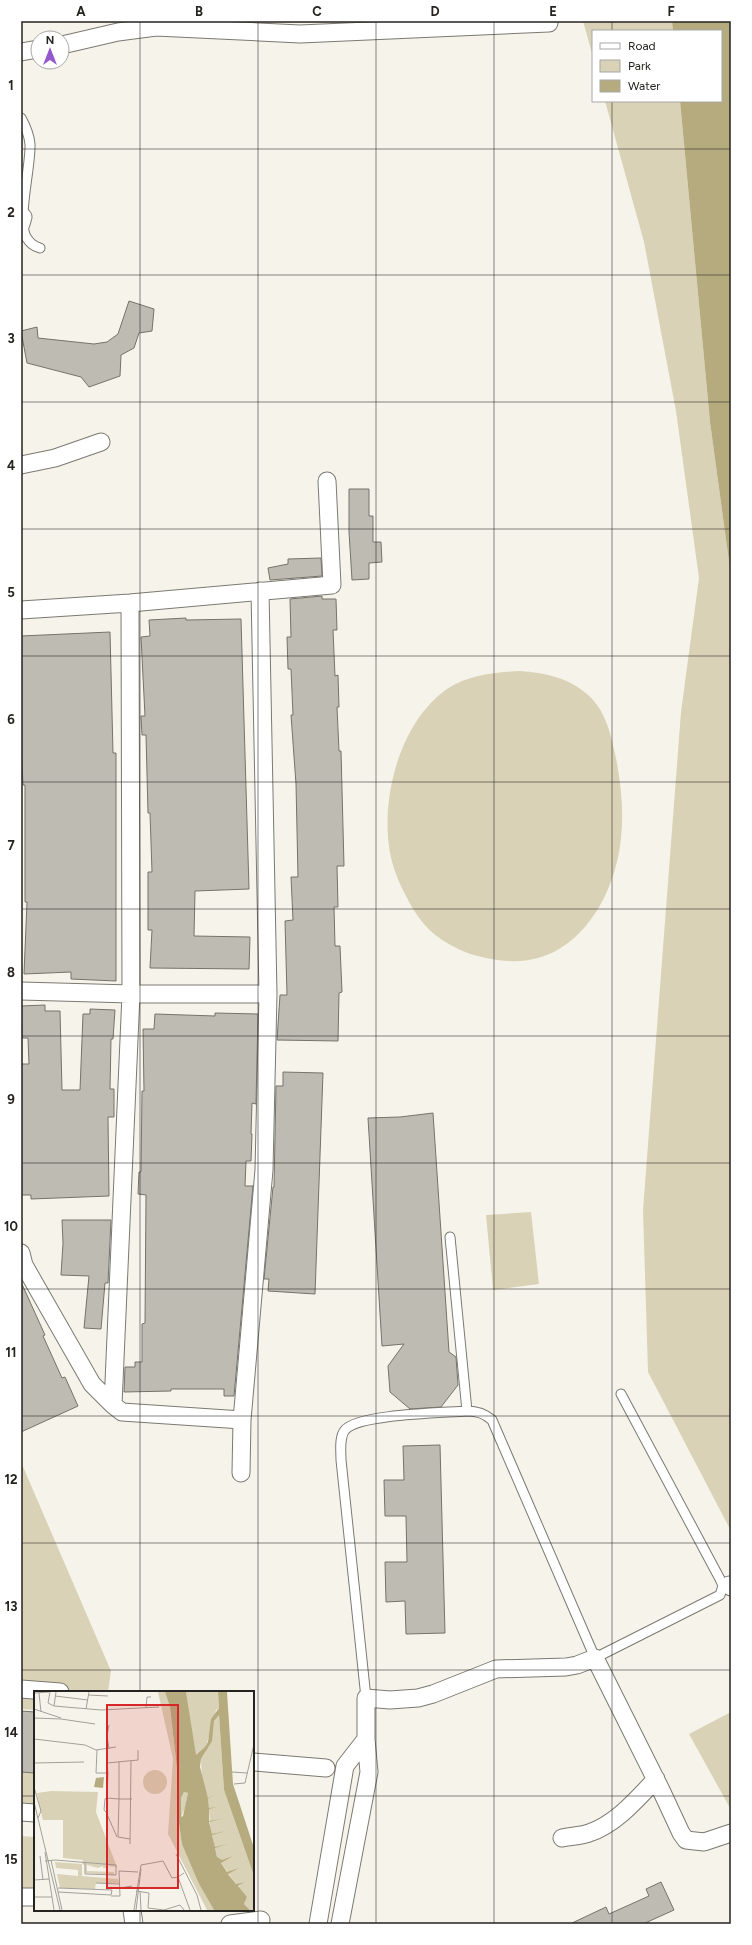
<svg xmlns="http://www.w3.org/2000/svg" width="752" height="1945" font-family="Figtree,sans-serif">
<rect width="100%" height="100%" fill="#f6f4ea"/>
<path fill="#dad2b7" d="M583,21H672L673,31H593V57Z
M605,101H680L710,422L731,576V1531L648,1372L643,1210L681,712L699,578L676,411L644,242Z
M520,671C545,673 567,677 587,694C606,710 611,735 616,758C621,784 624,811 621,838C615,898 576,966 507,961C480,959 455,951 434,934C422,924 413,910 406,896C399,883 393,868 390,853C380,798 400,722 447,689C468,675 496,672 520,671Z
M531,1212L539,1284L493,1290L486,1215Z
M21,1462L111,1671L108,1692H35V1710L21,1709Z
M731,1712V1807L730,1808L689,1734Z
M21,1772L35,1773V1804L21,1803Z
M21,1836L35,1837V1888H21Z"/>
<path fill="#b6ab7f" d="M672,21H731V576L710,422L680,101H721V31H673Z"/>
<path fill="#bdbbb2" stroke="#75736a" d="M129,301L154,309L152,331L139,333L134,348L121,355L120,376L89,387L81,377L27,363L21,331L37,327L38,338L94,344L107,342L118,334Z
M349,489H369V516H373V542H381L382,562L369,563V579L352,580L349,532Z
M321,558L322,576L270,580L268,568L288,564V559Z
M322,596V599H336L337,630H333L335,676L338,675L339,707H337L339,751H341L344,866H337L338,907H334L335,946H340L342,992L339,993L338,1041L277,1040L280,995H287L285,921L293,920L291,877H298L296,784L291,715H293L291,669H288L287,637H291L290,599Z
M186,618V620L241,619L249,889L195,891L194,936L250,937L249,969L150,968L152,930H148V872H152L150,813H148L146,735H142L141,716H145L141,637L150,636L149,620Z
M110,632L113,753H116V981L71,979V972L24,974L27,902H25V785H23L21,745V636Z
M45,1005V1011H60L62,1090H80L83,1014H90V1009L115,1010L113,1039H111L110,1089H114V1117H108L109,1196L31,1199V1195H21V1064H29L28,1038H22L21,1006Z
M215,1013L258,1014L256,1104L252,1103L251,1134H252L251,1161H246L245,1186H253L234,1396H224V1389H171V1391L124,1392L125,1367H135V1362H142V1324L145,1323L146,1195L138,1194L139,1172H141L142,1091H144L143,1029H154L155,1014L215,1016Z
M283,1072L323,1073L315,1294L268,1291L269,1279H264L273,1187H274L276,1086H283Z
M433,1113L449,1352L456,1357L458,1385L441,1407L410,1409L390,1392L388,1366L404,1344L382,1346L368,1118L400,1117Z
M62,1220H111L108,1283H105L101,1329L84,1328L89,1276L61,1275L63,1243Z
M21,1282L45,1335L43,1336L62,1378L65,1377L78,1406L21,1432Z
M440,1445L445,1633L406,1634L405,1601L386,1602L385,1562H407L406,1516H385L384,1480H404L403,1446Z
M21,1711L35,1712V1773L21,1772Z
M661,1882L674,1910L643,1924H570L606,1907L609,1914L649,1896L646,1889Z"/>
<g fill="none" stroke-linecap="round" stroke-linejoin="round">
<g stroke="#7b7971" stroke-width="11">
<path id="lane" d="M21,118C26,127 29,134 30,144C31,166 17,219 26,237C30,243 33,246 40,248
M450,1237L467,1411
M366,1698L341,1460C341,1451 339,1437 345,1430C358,1414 444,1413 467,1411C477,1411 484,1413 492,1420L595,1658L720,1595L723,1586L721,1581L621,1394"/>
</g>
<g stroke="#7b7971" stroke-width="19">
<path id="street" d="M62,45L118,32L156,27L300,34L549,23
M21,52L38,49
M21,224L23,217
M21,465L55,458L101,442
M130,603L131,994H268
M21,610L130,603L332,585L327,481
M21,991L131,994L113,1405L122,1412L242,1420
M21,1253L24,1265L92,1384L113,1405
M241,1473L242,1420L264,1170L268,994L260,591
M729,1585L731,1587
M21,1689L60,1692
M253,1762L326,1768
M21,1812L35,1813
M562,1838C571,1836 581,1836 589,1833C616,1824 637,1799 656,1779
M21,1897H35
M132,1910L134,1924
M230,1924L261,1920
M318,1924L345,1766L366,1739
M340,1924L369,1772L366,1739V1698L390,1700L418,1698L433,1694L496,1669L566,1667L577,1665L595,1658L661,1790L681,1833L686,1840L704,1842L731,1833"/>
</g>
<use href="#lane" stroke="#fff" stroke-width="9"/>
<use href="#street" stroke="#fff" stroke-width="17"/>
</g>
<path fill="none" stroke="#242320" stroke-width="1" stroke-opacity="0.55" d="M140,21V1692M258,21V1924M376,21V1924M494,21V1924M612,21V31M612,101V1924M21,149H731M21,275H731M21,402H731M21,529H731M21,656H731M21,782H731M21,909H731M21,1036H731M21,1163H731M21,1289H731M21,1416H731M21,1543H731M21,1670H731M21,1796H35M253,1796H731M140,1910V1924"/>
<g transform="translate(34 1691)">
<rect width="220" height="220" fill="#f6f4ea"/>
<path d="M124,1H131L136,16L145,95L143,119L147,144L165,193L180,219H173L134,143L139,68ZM152,1H184L185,17L182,19L172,56L164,64H161L159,56ZM185,23L190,99L220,185V219H216L210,213L213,206L204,196L210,191L202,193L183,166L181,157L189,154L181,157L176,135L175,118L183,116L175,118L174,108L180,106L174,107L168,90L167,68L171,62L180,30ZM152,77L155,93L152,98L150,96ZM109 91a12 12 0 1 1 24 0a12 12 0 1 1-24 0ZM17,100L64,101L62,121L83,176L73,175V177H69V175L64,177L53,174V180L80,181V184L51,182V174L48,173V185L84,188L85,192H62L61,198L26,197L23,183L44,185V179L22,177L21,171L48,173L49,169L29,167V129H9L8,126L3,102ZM150,101L154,102L151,117L147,126V107Z" fill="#dad2b7"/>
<path d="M131,1H152L162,64L171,56L174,51L177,28L185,17L184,1H193L199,93L220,157V185L190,99L185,24L180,30L178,50L167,68L166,76L174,107L180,105L174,108L175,117L183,116L175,118V130L187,128L175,131L178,143L192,140L178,144L181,156L194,153L181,157L183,166L188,169L199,165L187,172L193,181L205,177L194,183L202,193L211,191L204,195L213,206L210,213L216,219H180L165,193L148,153L143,119L145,95L136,16ZM150,101L154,102L149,125L147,126V107ZM70,86L69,97L60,96L62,87Z" fill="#b6ab7f" fill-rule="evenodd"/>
<path fill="none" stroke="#a2a099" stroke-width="1" d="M16,1L14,12L20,15L67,19L125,16M0,2L15,1M5,2L7,21M54,4L74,5M21,5L54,9M20,15L22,1M112,17L113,6H117M0,18L27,27M52,18L55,1M0,27L27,28L61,33M0,48L51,54L62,59L82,56M75,58L73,45L75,34M63,59L62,82H74L73,72L104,69V59M85,71V108H98M0,72L50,71M198,81L213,82M74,82L73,107V119L72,121L70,119L71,108L72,107H73L85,108L84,146L96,148M200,93L211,92L220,53M0,96L7,120L4,127M0,111L26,219M72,121L83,146M96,153L97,70M11,161L20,219M142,163L163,204L167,219M6,165L9,189M17,169L28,219M11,170L21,169L82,174V184L51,183V171M150,182L144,186L156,219M0,189L15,188M62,192L85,193M24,197L78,199L77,204L24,201M86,197L98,195M102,200L115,202L114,217L130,219M106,200L107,219M77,205H86L85,180L104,181M0,206H18M100,219L107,174L129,170L138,187L144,186M102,219L107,178M130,219L146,214L150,219"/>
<path fill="#d62828" fill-opacity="0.15" stroke="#d62828" stroke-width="2" d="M73,14H144V197H73Z"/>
<rect width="220" height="220" fill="none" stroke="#242320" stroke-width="2"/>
</g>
<rect width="752" height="1945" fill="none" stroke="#ffffff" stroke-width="44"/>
<rect x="592" y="30" width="130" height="72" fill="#ffffff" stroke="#a7a7a6"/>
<rect x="600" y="43" width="20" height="6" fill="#ffffff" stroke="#a7a7a6"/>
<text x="628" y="50" font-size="12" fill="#242320">Road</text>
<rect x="600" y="60" width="20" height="12" fill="#dad2b7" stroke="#a7a7a6"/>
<text x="628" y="70" font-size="12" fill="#242320">Park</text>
<rect x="600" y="80" width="20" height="12" fill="#b6ab7f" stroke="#a7a7a6"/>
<text x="628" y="90" font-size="12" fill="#242320">Water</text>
<g transform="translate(50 50)"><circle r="19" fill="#ffffff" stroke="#a7a7a6"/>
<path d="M0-3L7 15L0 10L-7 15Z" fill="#9457ce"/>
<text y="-6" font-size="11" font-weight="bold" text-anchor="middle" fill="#242320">N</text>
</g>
<rect x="22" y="22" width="708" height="1901" fill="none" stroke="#242320" stroke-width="1.5"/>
<g font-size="13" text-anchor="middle" font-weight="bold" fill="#242320">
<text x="81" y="16">A</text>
<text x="199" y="16">B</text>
<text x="317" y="16">C</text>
<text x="435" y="16">D</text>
<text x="553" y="16">E</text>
<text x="671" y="16">F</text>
<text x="11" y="90">1</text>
<text x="11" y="217">2</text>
<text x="11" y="343">3</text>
<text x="11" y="470">4</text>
<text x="11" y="597">5</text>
<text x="11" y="724">6</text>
<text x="11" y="850">7</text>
<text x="11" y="977">8</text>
<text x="11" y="1104">9</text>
<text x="11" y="1231">10</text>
<text x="11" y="1357">11</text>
<text x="11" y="1484">12</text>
<text x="11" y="1611">13</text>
<text x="11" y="1737">14</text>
<text x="11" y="1864">15</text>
</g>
</svg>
